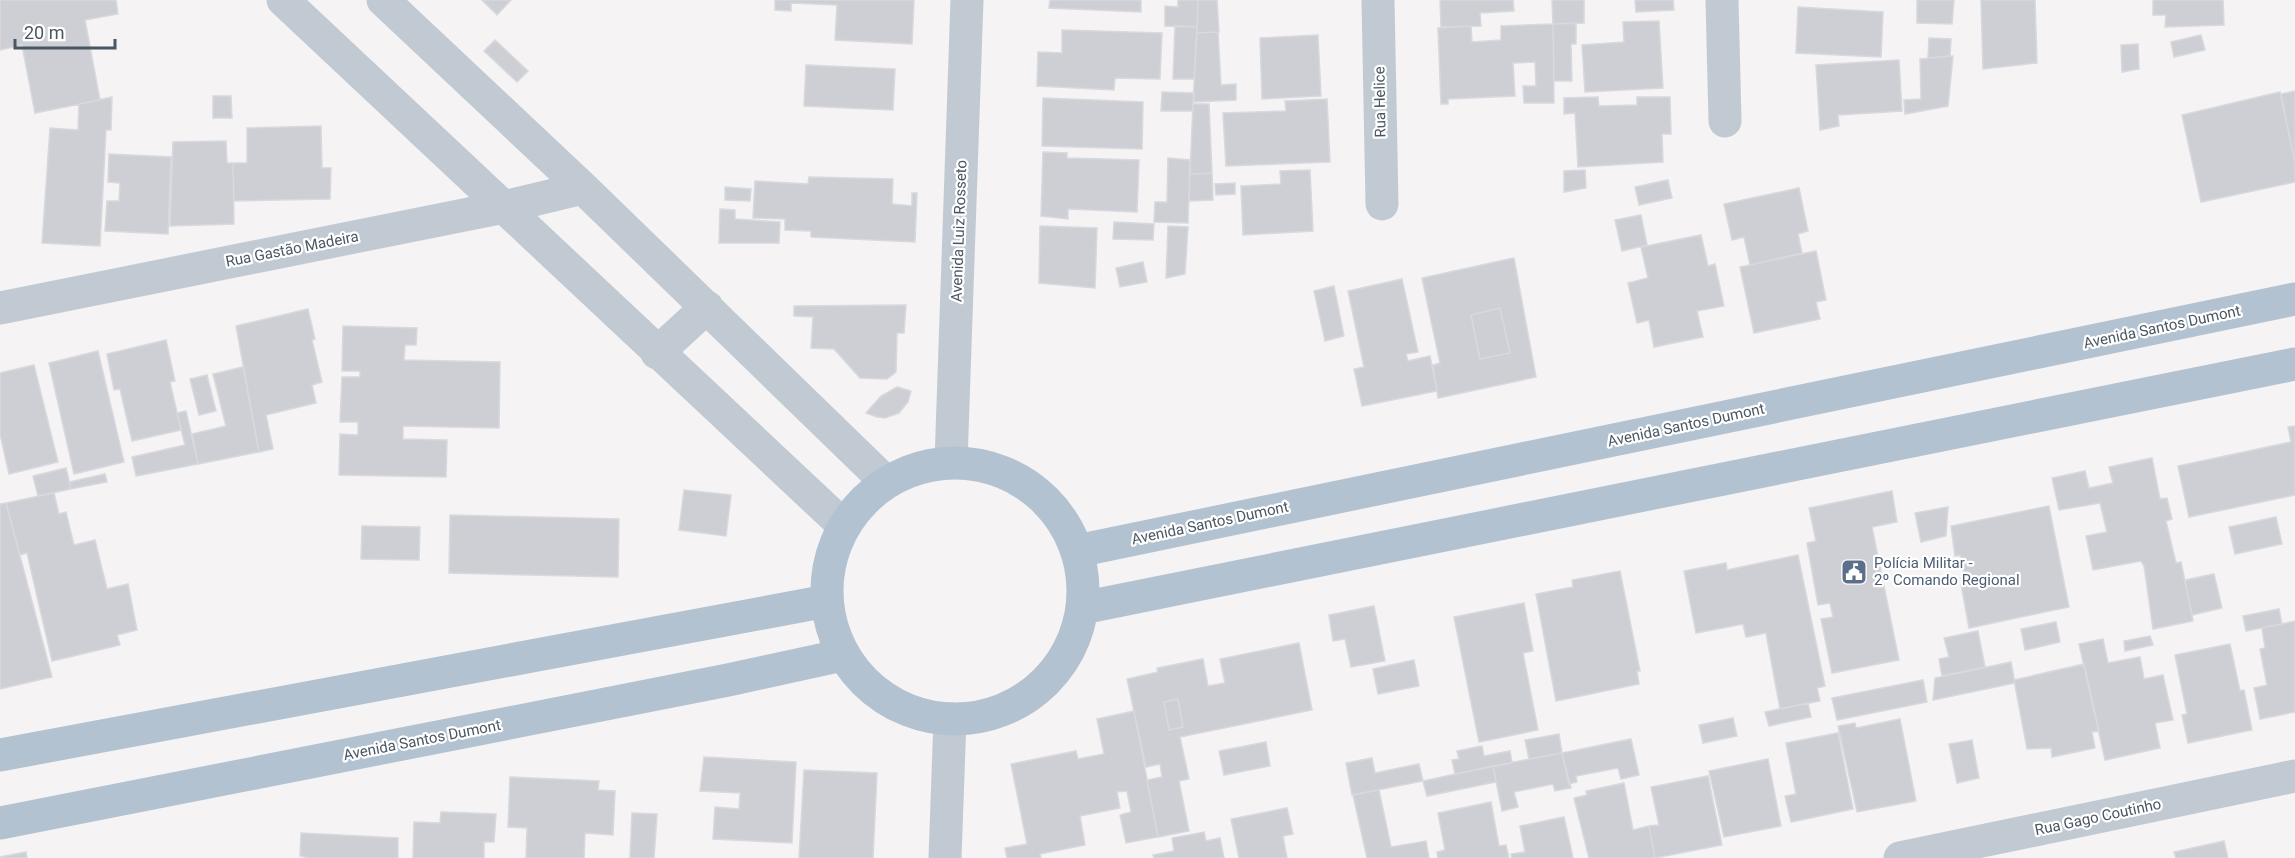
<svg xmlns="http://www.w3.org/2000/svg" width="2295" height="858" font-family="Roboto,sans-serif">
<rect width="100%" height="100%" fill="#f5f3f3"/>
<path fill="#cdcfd5" stroke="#d7d9de" stroke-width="1.5" d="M0,0H116L118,14L85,20L100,100L35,113L22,45L0,50Z
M482,0H511L497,15Z
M775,0H914L912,44L835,40L837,5L791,3V11L775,10Z
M1050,0H1141V12L1049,8Z
M1178,0H1198L1197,27L1165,26V6L1178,7Z
M1198,0H1217L1219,32L1197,33Z
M1440,0H1513L1514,11L1480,13L1481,26L1441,27Z
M1552,0H1584V23L1553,24Z
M1635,0H1673L1674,10L1636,12Z
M1917,0H1954L1952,24L1917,23Z
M1981,0H2035L2037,63L1983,69Z
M2153,0H2223L2224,25L2165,27L2166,15H2153Z
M1798,7L1883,12L1881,57L1796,53Z
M1659,21L1663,88L1585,92L1582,45L1624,42L1623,22Z
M1576,23V44H1571L1572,81H1554L1553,24Z
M1553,24L1554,103H1524L1523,86H1536L1535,62L1513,63L1515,96L1448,99V104H1441L1438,28L1471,26L1472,42L1501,40V26Z
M1175,26L1197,27L1194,79H1173Z
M1062,30L1162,33L1160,79L1115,78L1114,90L1037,86L1038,52L1062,53Z
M1218,32L1221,85L1236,84V100L1193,102L1197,33Z
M1318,35L1321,96L1262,99L1260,38Z
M2201,35L2205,50L2174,57L2171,42Z
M1929,38L1951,39L1950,56L1928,58Z
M495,40L528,71L517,82L484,51Z
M2138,44L2139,69L2122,72L2121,45Z
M1953,56L1948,106L1905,114L1904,100L1921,99L1920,59Z
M1899,60L1902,111L1838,115L1839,126L1820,130L1816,65Z
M806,65L895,69L893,110L804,106Z
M2295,91V163L2281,94Z
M1162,92L1194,93L1193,111H1161Z
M2280,92L2295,163V182L2201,202L2182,115Z
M213,96H231L232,118H213Z
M112,97L111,130H106L100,246L42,243L50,128L78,130L79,104Z
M1598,97L1599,106L1637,105V97H1670L1671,134H1662L1663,162L1578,167L1575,113L1564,114V98Z
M1043,98L1143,102L1142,149L1042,146Z
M1327,99L1330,162L1226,166L1223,113L1286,111L1285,101Z
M1193,104H1209L1212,173L1190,174Z
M321,126L322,168H331L330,199L234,201L233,163H247V128Z
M226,141L227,163H233L234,224L170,226L173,142Z
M1043,152L1067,153V158L1139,160L1137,212L1068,209V219L1041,216Z
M109,154L171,157L168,234L105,231L107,201H119L120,183L108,182Z
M1168,158L1190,160L1188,223L1154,222L1155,202H1167Z
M1310,170L1313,231L1243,235L1241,186L1281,184L1280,171Z
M1585,170L1586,188L1564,192V171Z
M1212,173L1213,200L1189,201L1190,174Z
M809,177L893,179L892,204L912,206V193H917L915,242L811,237V231L785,230V219L753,218L755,181L808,184Z
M1668,180L1672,198L1639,205L1635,187Z
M1235,183V194L1216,195L1215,184Z
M725,187L751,189L750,201L725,200Z
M1799,188L1808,231L1798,234L1802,253L1750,265L1744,237L1732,240L1724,204Z
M720,209L735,210V219L780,222L779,243H719Z
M1641,215L1647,245L1622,251L1615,220Z
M1114,222L1154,224L1153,240L1113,239Z
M1040,226L1097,228L1095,288L1039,283Z
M1168,226L1188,227L1185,274L1166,278Z
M1701,235L1708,266L1715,264L1724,306L1697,311L1703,337L1654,347L1649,320L1637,323L1628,283L1648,278L1641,247Z
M1816,251L1826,300L1816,302L1820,319L1754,333L1740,267Z
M1514,258L1536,377L1438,398L1433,365L1440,363L1422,278Z
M1143,262L1147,282L1120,287L1116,268Z
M1402,279L1418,352L1406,354L1408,361L1430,356L1437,391L1362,406L1354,369L1364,367L1348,291Z
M1334,286L1344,336L1325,341L1314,291Z
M906,305L904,333H897L896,372L887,379L860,378L834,349L811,348L813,317L794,316V306Z
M1500,308L1510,353L1480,359L1471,315Z
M308,309L315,339L312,340L322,382L312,385L316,403L266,415L273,449L259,452L236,326Z
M343,326L417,328L416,345H405L404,360L500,362L499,428L403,426V439L447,440L446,477L339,475L340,434L358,435V422H340L342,377H360V371H342Z
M166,340L175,381L170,382L181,430L132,441L120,389L114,390L107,354Z
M98,351L124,462L74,474L49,363Z
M34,365L58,462L9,474L0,434V373Z
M243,367L259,452L198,464L192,434L226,426L213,374Z
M207,375L216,411L199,415L190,379Z
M897,387L911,391L908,402L899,413L885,418L877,417L866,413L881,396Z
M186,411L198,464L136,476L132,457L185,445L177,413Z
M2295,426V495L2189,517L2178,466L2291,442L2288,427Z
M2152,458L2160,499L2167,498L2172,519L2166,521L2176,563L2181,562L2193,621L2153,629L2144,566L2141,561L2093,570L2086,536L2107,532L2100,503L2059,510L2052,478L2085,471L2089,488L2113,483L2109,467Z
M66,468L71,489L38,496L33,476Z
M105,474L107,482L71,489L69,482Z
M684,490L731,495L726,536L679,530Z
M1892,491L1897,522L1872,527L1899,660L1832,673L1821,619L1833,617L1830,603L1818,605L1807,543L1816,541L1809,508Z
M54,493L59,514L66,512L74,545L95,540L107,589L128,584L137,630L117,635L120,645L52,661L27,553L20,555L6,503Z
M6,503L52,677L0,689V504Z
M2049,506L2069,607L1969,628L1961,584L1966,583L1960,555L1955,556L1951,526Z
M1948,507L1946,536L1921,542L1915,513Z
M450,515L619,519L618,577L449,573Z
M2276,517L2282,544L2235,554L2229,527Z
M362,526L420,527L419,560L361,559Z
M1798,555L1825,686L1817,688L1820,701L1780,709L1766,633L1746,637L1743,624L1696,633L1684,571L1726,563L1727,570Z
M1620,571L1640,671H1637L1639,684L1556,701L1536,594L1573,587L1572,580Z
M2214,574L2222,608L2192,615L2185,580Z
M1524,603L1533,651L1523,653L1538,730L1479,742L1454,617Z
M1374,606L1385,661L1351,667L1345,639L1333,641L1329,615Z
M2279,609L2282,624L2246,631L2243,616Z
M2295,621V712L2260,719L2254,688L2267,685L2260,649L2265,648L2262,628Z
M2056,622L2060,642L2025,650L2021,629Z
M1978,631L1985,667L1942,676L1939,659L1949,657L1944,638Z
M2150,636L2153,645L2125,651L2124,641Z
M2103,639L2108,663L2140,657L2144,679L2163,675L2173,720L2155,723L2160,748L2105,760L2079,644Z
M1299,643L1312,710L1180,737L1189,779L1179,781L1189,831L1158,837L1147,780L1162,777L1160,764L1146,767L1127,679L1158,672L1157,668L1203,659L1208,686L1225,683L1220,659Z
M2230,644L2240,691L2244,690L2252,730L2188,743L2182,715L2187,714L2175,655Z
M1414,660L1419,686L1378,694L1373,669Z
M2011,662L2015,683L1933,700L1935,678Z
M2084,664L2099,731L2092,732L2095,748L2052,757L2051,748L2027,749L2014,680Z
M1923,680L1927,702L1837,720L1832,698Z
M1178,699L1183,727L1169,730L1164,702Z
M1808,703L1811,717L1769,726L1765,712Z
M1134,711L1158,837L1126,843L1120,815L1131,812L1127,791L1117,792L1120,808L1080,816L1085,845L1040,854L1041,858H1007L1005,848L1027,844L1011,764L1076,751L1078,759L1104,754L1097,719Z
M1733,718L1737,736L1703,743L1699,725Z
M1900,719L1916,801L1857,812L1838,726L1855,723L1856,728Z
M1838,733L1853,809L1791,822L1785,796L1796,794L1786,743Z
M1559,734L1562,753L1529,759L1525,740Z
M1631,739L1639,775L1621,779L1618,768L1576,776L1577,782L1569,784L1562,753Z
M1972,740L1979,778L1957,783L1949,744Z
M1266,742L1270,766L1224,775L1219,751Z
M1482,746L1484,756L1510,751L1512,763L1455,774L1452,760L1459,759L1457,751Z
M1562,753L1571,788L1555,791L1553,784L1514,792L1518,807L1502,811L1493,766Z
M704,757L796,762L792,843L713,839L715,807L739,809L740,793L700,791Z
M1372,758L1375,773L1419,764L1423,781L1352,795L1346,763Z
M1768,759L1781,826L1724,837L1709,771Z
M1493,766L1496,782L1427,796L1423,781Z
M804,770L877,773L873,858H799Z
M1708,776L1722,845L1655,858L1649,826L1659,825L1651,787Z
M510,777L599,781L598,790L615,791L613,835L585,833L584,858H526L527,828L508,827Z
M1624,783L1633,830L1649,826L1655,858H1589L1574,798L1587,795L1586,791Z
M1379,790L1391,847L1426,841L1429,858H1367L1353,795Z
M1491,802L1499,846L1506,845L1509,858H1438L1437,852L1445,850L1438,813Z
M1287,808L1293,834L1283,836L1287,858H1239L1231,819Z
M441,812L496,814L494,842H484V858H413L414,822L440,823Z
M632,813L657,814L654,858H630Z
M1564,817L1573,858H1512L1511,854L1525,852L1520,826Z
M1204,832L1206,841L1220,838L1224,858H1154L1153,855L1174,851L1172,838Z
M301,833L398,838V858H309L300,856Z
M2224,841L2228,858H2176L2174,852Z
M26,852L27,858H0V857Z"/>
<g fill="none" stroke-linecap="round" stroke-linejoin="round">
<path stroke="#c1cad2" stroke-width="33" d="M283,0L844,526
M383,0L583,188L886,482
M1378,0L1382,204
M1722,0L1725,121
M0,308L504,207L583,188
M657,353L707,307
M951,462L967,0
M945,858L950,719
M1900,858L2295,776"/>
<path stroke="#b3c2d1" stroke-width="33" d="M827 591a128 128 0 1 1 256 0a128 128 0 1 1-256 0Z
M1077,551L2295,299
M1082,608L2295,364
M0,755L827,601
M0,823L728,680L843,655"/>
</g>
<defs>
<g id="civic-square" transform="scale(1.35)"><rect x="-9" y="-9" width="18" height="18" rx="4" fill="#5c6f8a" stroke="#fff"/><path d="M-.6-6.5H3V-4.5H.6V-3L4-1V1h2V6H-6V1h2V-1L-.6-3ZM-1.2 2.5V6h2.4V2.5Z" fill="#fff"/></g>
</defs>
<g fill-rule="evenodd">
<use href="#civic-square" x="1854" y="572"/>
</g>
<g text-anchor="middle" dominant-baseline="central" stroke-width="4.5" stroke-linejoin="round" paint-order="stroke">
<g font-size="15" fill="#4a5661" stroke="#fff">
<text transform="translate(1380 102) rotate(-91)">Rua Helice</text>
<text transform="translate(959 231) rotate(-88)">Avenida Luiz Rosseto</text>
<text transform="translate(292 249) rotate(-11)">Rua Gastão Madeira</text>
<text transform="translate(2162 327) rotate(-12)">Avenida Santos Dumont</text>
<text transform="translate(1686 425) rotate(-12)">Avenida Santos Dumont</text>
<text transform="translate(1210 523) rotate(-12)">Avenida Santos Dumont</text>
<text transform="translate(422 740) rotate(-11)">Avenida Santos Dumont</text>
<text transform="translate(2098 817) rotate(-12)">Rua Gago Coutinho</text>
</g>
<g font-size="15" fill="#4e5e75" stroke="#fff" text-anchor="start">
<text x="1874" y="563">Polícia Militar -<tspan x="1874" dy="17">2º Comando Regional</tspan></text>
</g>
</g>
<path d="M15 39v9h100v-9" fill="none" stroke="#4a5661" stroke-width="3"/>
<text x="24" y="39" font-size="18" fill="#4a5661" stroke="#ffffff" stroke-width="4.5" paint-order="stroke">20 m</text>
</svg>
